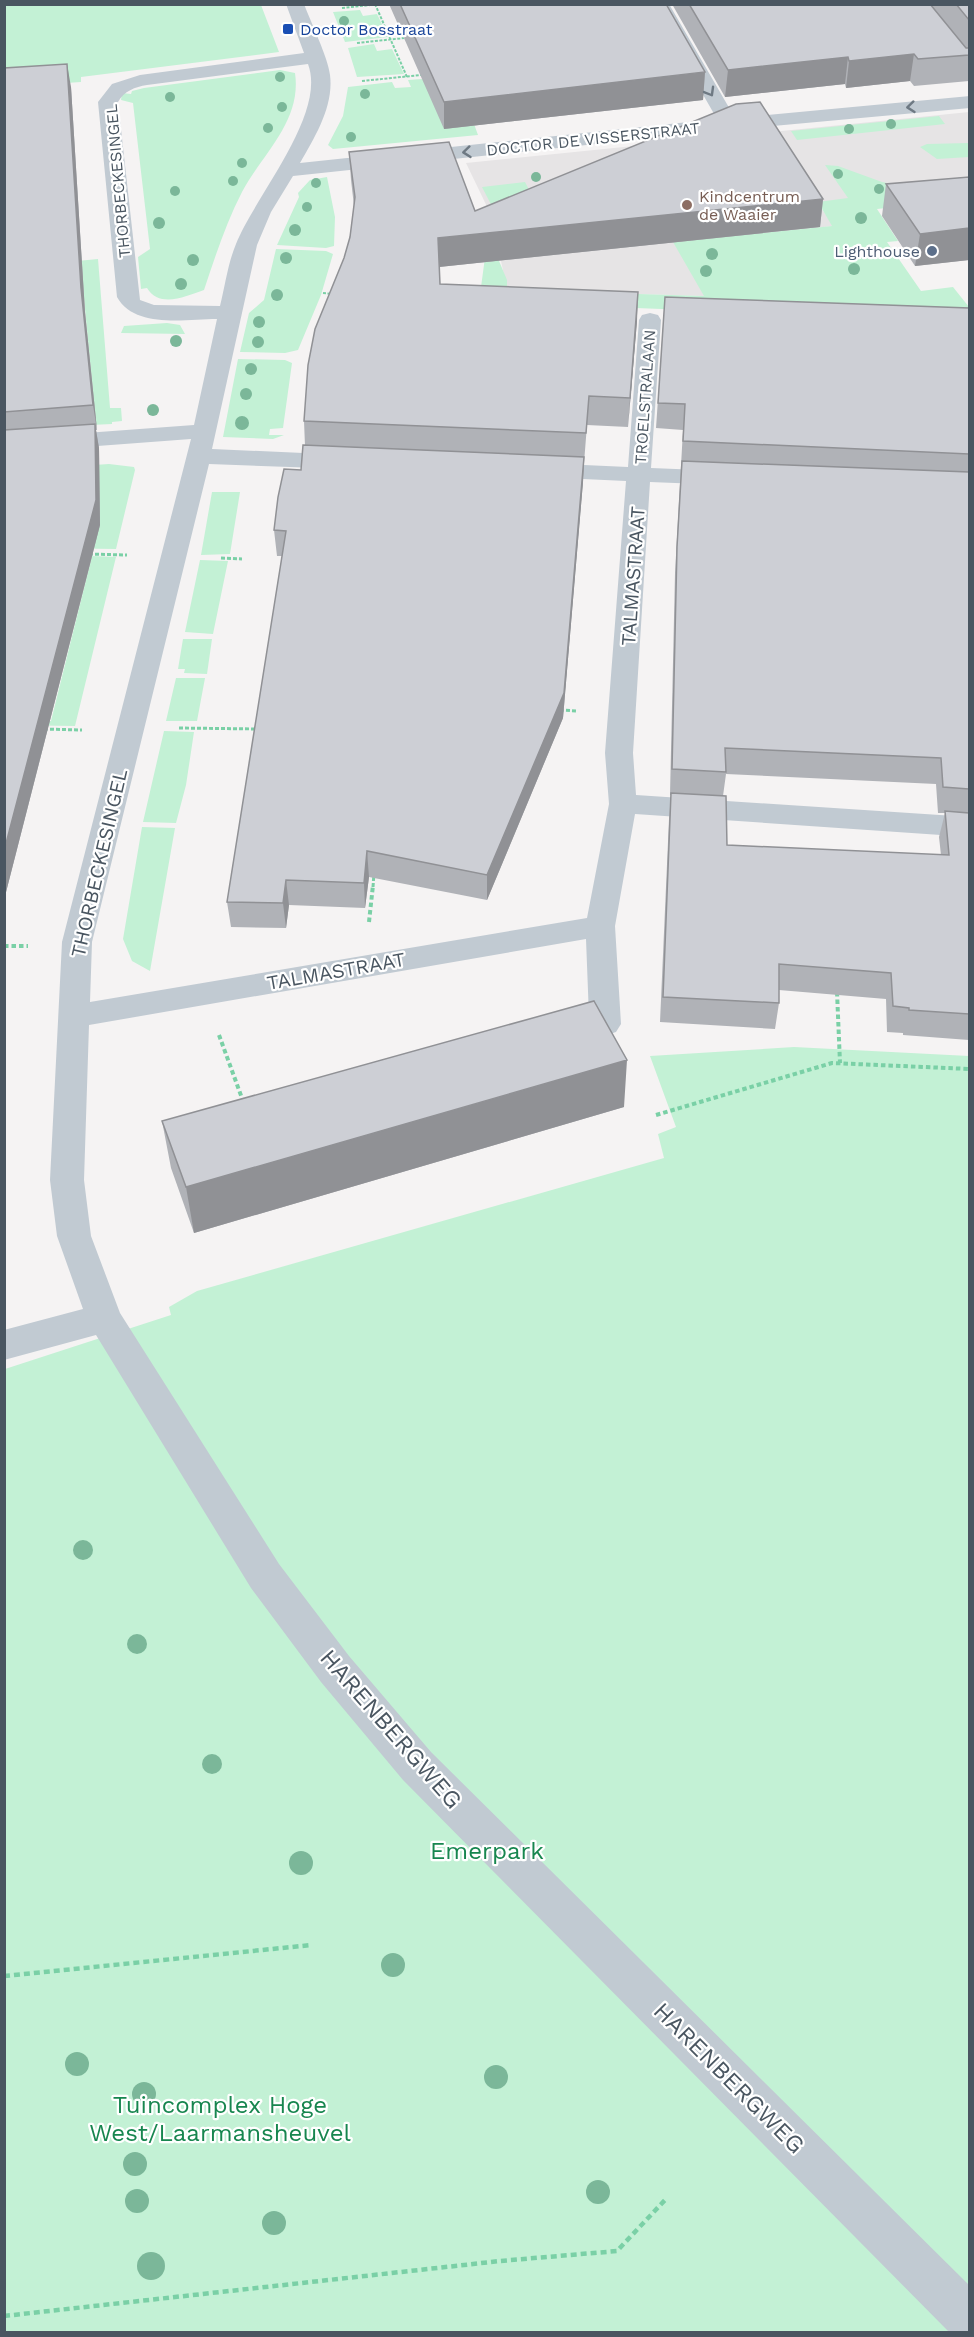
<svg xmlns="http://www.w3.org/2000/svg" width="974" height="2337" font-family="'Work Sans',sans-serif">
<rect width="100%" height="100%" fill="#f5f3f3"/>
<path fill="#e6e4e5" d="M969,112V190L818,203L833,226L674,242L705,296L507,290L492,217L466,163Z"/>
<path fill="#c3f1d5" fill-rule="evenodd" d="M5,5H261L279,52L81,77V82L5,87Z
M360,10L363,16L377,14L388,37L345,42L333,12Z
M374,44L377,51L392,49L404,74L357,77L348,48Z
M280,70L295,73C302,121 263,153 242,192C226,223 215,257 204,290C186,296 160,309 147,288L141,289L138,257L150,249L133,103L121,100L122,93L131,94L132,91L144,88Z
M422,79L474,124L478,135L333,149L328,145L343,116L348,87L392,82L395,88L411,87L408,80Z
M939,116L945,124L797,140L791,131Z
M969,143V157L937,159L920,147L927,144Z
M825,165L838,166L882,182L969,199L877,209L898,241L887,242L921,291L953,287L969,307V321L479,302L486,250L494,249L507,280V290L704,296L673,242L832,226L818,202L848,198Z
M327,177L335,217L334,246L326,248L277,245L299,197L298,193L310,180Z
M525,182L541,213L498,218L482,187Z
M276,249L326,251L333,254L321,295L298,350L285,353L240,352L249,313L264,300Z
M98,259L110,408H121L122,421L112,422V424L5,429L4,283L7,282L5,268ZM82,278L93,392L52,396C43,405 36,398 26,399L19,284Z
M167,323L180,325L185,334L121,333L124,326Z
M238,359L285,360L292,363L283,428L270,429L269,435H284L273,439L223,437Z
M109,464L134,467L135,470L116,549L39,548L5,471Z
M212,492H240L230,554L201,555Z
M92,556L116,557L75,726L5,725V720L51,721Z
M200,560L228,561L213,634L185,632Z
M183,639H212L207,674L184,673L185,669H178Z
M176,678H205L197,721H166Z
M164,731L194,732L186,785L176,823L143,822Z
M142,827L175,828L150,971L132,961L123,939Z
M794,1047L969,1056V2332H5V1369L171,1315L169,1307L197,1291L664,1158L658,1134L676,1127L650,1056Z"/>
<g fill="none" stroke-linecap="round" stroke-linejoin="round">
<path stroke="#7ad0a6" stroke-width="2" stroke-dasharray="3 1.5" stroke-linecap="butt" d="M375,4L407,77
M342,8L380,4
M357,43L404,38
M362,81L421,75
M323,293L334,294"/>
<path stroke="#7ad0a6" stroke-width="3" stroke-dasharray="4 2" stroke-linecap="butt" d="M89,554L127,555
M221,558L242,559
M560,710L577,711
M179,728L259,729
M44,729L82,730
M373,887L374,873"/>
<path stroke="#7ad0a6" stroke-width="4" stroke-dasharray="4.5 3" stroke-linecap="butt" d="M369,922L373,885
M4,946H28
M837,992L840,1063
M219,1035L243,1101
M656,1115L832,1063L970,1069"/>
<path stroke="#7ad0a6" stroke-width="4.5" stroke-dasharray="6 4" stroke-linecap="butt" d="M4,1976L312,1945
M4,2316L500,2261L617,2251L665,2200"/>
<path fill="#c1cad2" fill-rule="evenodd" d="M286,4H304C311,23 328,57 330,75C334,106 315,137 300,163L717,119L651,4H669L735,118L970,96V108L729,130L293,176L271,212L257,245L212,449L347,455L355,457L359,462L355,467L347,469L209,464L92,942L90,1002L587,918L609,804L605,753L626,481L540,477L532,475L528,470L532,465L540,463L628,467L639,320L642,315L650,313L658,315L661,320L651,468L725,471L734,473L737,478L734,483L725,485L650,482L633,753L636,795L970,817V837L635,814L615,926L621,1024L616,1032L566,1048L555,1044L550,1036L555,1028L589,1017L586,939L89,1025L84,1180L91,1236L120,1313L279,1564L349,1656L431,1752L970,2286V2332H949L403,1780L321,1682L251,1588L96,1335L4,1360V1330L83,1309L57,1236L50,1180L62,942L191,439L4,453V439L194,425L217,319C185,319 135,329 117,297L98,102L112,84L140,75L304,53ZM308,64C327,114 255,196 236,244C228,263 225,286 220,306L154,305L140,300L118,102C124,91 135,87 147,85Z"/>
</g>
<g fill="#7bb799">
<circle cx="344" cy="21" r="5"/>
<circle cx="280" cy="77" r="5"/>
<circle cx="365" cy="94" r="5"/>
<circle cx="170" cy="97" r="5"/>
<circle cx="282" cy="107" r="5"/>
<circle cx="891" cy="124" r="5"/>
<circle cx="268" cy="128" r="5"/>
<circle cx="849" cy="129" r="5"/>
<circle cx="351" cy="137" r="5"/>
<circle cx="242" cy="163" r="5"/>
<circle cx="838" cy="174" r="5"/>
<circle cx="536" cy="177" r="5"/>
<circle cx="233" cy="181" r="5"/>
<circle cx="316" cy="183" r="5"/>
<circle cx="879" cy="189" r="5"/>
<circle cx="175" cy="191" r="5"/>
<circle cx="307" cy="207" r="5"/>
<circle cx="861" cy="218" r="6"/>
<circle cx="159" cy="223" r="6"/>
<circle cx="295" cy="230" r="6"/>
<circle cx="712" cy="254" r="6"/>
<circle cx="286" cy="258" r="6"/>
<circle cx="193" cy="260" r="6"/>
<circle cx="854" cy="269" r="6"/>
<circle cx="706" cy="271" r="6"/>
<circle cx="181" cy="284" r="6"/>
<circle cx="277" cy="295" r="6"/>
<circle cx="259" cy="322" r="6"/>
<circle cx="176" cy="341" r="6"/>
<circle cx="258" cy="342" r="6"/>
<circle cx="251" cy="369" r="6"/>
<circle cx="246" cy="394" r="6"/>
<circle cx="153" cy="410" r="6"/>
<circle cx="242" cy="423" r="7"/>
<circle cx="83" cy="1550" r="10"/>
<circle cx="137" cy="1644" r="10"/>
<circle cx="212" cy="1764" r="10"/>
<circle cx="301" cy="1863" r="12"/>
<circle cx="393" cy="1965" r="12"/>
<circle cx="77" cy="2064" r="12"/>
<circle cx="496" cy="2077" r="12"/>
<circle cx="144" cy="2094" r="12"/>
<circle cx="135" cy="2164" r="12"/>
<circle cx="598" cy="2192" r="12"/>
<circle cx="137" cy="2201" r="12"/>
<circle cx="274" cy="2223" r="12"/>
<circle cx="151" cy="2266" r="14"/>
</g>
<path fill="#b0b2b7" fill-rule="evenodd" d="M389,4H666L705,72L703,100L444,129Z
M672,4H969V81L914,86L910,81L846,88L845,84L725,97Z
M4,68L71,87L85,312L97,430H96L99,448L100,525L4,900Z
M349,152L475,211L823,199L820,227L439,267L440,284L637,321L628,427L587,425L584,463L583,482L563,718L487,900L369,877L365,908L289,905L286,928L231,927L227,902L282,556H277L274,530L301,470L305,446L304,421L344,258L350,237L354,206L351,180Z
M969,177V260L915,266L882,216L886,184Z
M665,297L969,308V1040L903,1035V1033L887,1032L886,999L779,990V1003L775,1029L660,1022L669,819L671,795H670L675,573L683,430L656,428ZM726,774L936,784L938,813H945L939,837L941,855L727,845L723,796Z
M624,1107L194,1233L171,1168L162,1121Z"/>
<path fill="#909195" d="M914,54L910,81L846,88L849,61Z
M848,57L845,84L725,97L728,70Z
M67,64L71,87L85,312L97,430L93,405L81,288Z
M705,72L703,100L444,129V102Z
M823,199L820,227L439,267L438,238Z
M969,228V260L915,266L920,234Z
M638,292L637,321L628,427L630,398Z
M95,424L99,448L100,525L4,900V851Z
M584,457L583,482L563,718L487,900V875Z
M367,851L369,877L365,908L364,883Z
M286,880L289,905L286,928L283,903Z
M627,1060L624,1107L194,1233L186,1187Z"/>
<path fill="#cdcfd5" stroke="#909195" stroke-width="1.5" d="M400,4H666L705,72L444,102Z
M689,4H930L966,48H969V55L918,59L914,54L849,61L848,57L728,70Z
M956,4H969V20Z
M67,64L81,288L93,405L4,412V68Z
M760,102L823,199L438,238L440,284L638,292L630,398L589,396L586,433L304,421L308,365L315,329L344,258L350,237L355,197L349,152L449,142L475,211L736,104Z
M969,177V228L920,234L886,184Z
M665,297L969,308V454L683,441L685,404L658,403Z
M95,424L96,500L4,851V430Z
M303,445L584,457L564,693L487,875L367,851L364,883L286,880L283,903L227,902L286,531L274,530L278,497L284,469L301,470Z
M682,461L969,472V789L943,787L941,758L725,748L726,772L672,769L677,547Z
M671,793L726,796L727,845L949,855L945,811L969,813V1014L909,1010V1008L893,1006L891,973L779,964V1003L663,997Z
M594,1001L627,1060L186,1187L162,1121Z"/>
<defs><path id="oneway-chevron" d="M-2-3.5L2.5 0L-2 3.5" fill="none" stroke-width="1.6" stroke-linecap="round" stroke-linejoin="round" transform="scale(1.5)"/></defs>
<g stroke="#6e7983">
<use href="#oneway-chevron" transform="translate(710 92) rotate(60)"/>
<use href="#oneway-chevron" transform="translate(911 107) rotate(174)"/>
<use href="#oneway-chevron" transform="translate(467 152) rotate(174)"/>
</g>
<rect fill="#1a4fb4" stroke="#fff" stroke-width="2" x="282" y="23" width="12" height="12" rx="3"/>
<circle fill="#8d6e63" stroke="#fff" stroke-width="2" cx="687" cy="205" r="6"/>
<circle fill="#5c6f8a" stroke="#fff" stroke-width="2" cx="932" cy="251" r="6"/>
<g text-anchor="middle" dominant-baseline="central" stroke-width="4.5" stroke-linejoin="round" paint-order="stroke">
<g font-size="16" fill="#164399" stroke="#fff" text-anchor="start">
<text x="300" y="29">Doctor Bosstraat</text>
</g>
<g font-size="16" fill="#4a5661" stroke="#fff">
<text transform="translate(593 139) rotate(-6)">DOCTOR DE VISSERSTRAAT</text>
<text transform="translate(118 181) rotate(-95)">THORBECKESINGEL</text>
<text transform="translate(645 397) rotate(-86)">TROELSTRALAAN</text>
</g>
<g font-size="16" fill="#785e54" stroke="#fff" text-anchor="start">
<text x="699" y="196">Kindcentrum<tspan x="699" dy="18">de Waaier</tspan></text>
</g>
<g font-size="16" fill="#4e5e75" stroke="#fff" text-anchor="end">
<text x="920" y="251">Lighthouse</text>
</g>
<g font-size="20" fill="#4a5661" stroke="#fff">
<text transform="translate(633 576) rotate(-86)">TALMASTRAAT</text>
<text transform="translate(99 863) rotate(-77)">THORBECKESINGEL</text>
<text transform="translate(336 971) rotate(-10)">TALMASTRAAT</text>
</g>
<g font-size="24" fill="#4a5661" stroke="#fff">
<text transform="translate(391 1729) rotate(49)">HARENBERGWEG</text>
<text transform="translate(729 2078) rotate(45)">HARENBERGWEG</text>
</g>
<g font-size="24" fill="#17864f" stroke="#fff">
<text x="487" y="1851">Emerpark</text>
<text x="220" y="2105">Tuincomplex Hoge<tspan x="220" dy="28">West/Laarmansheuvel</tspan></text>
</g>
</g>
<rect width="974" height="2337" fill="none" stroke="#4a5661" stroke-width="12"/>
</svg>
